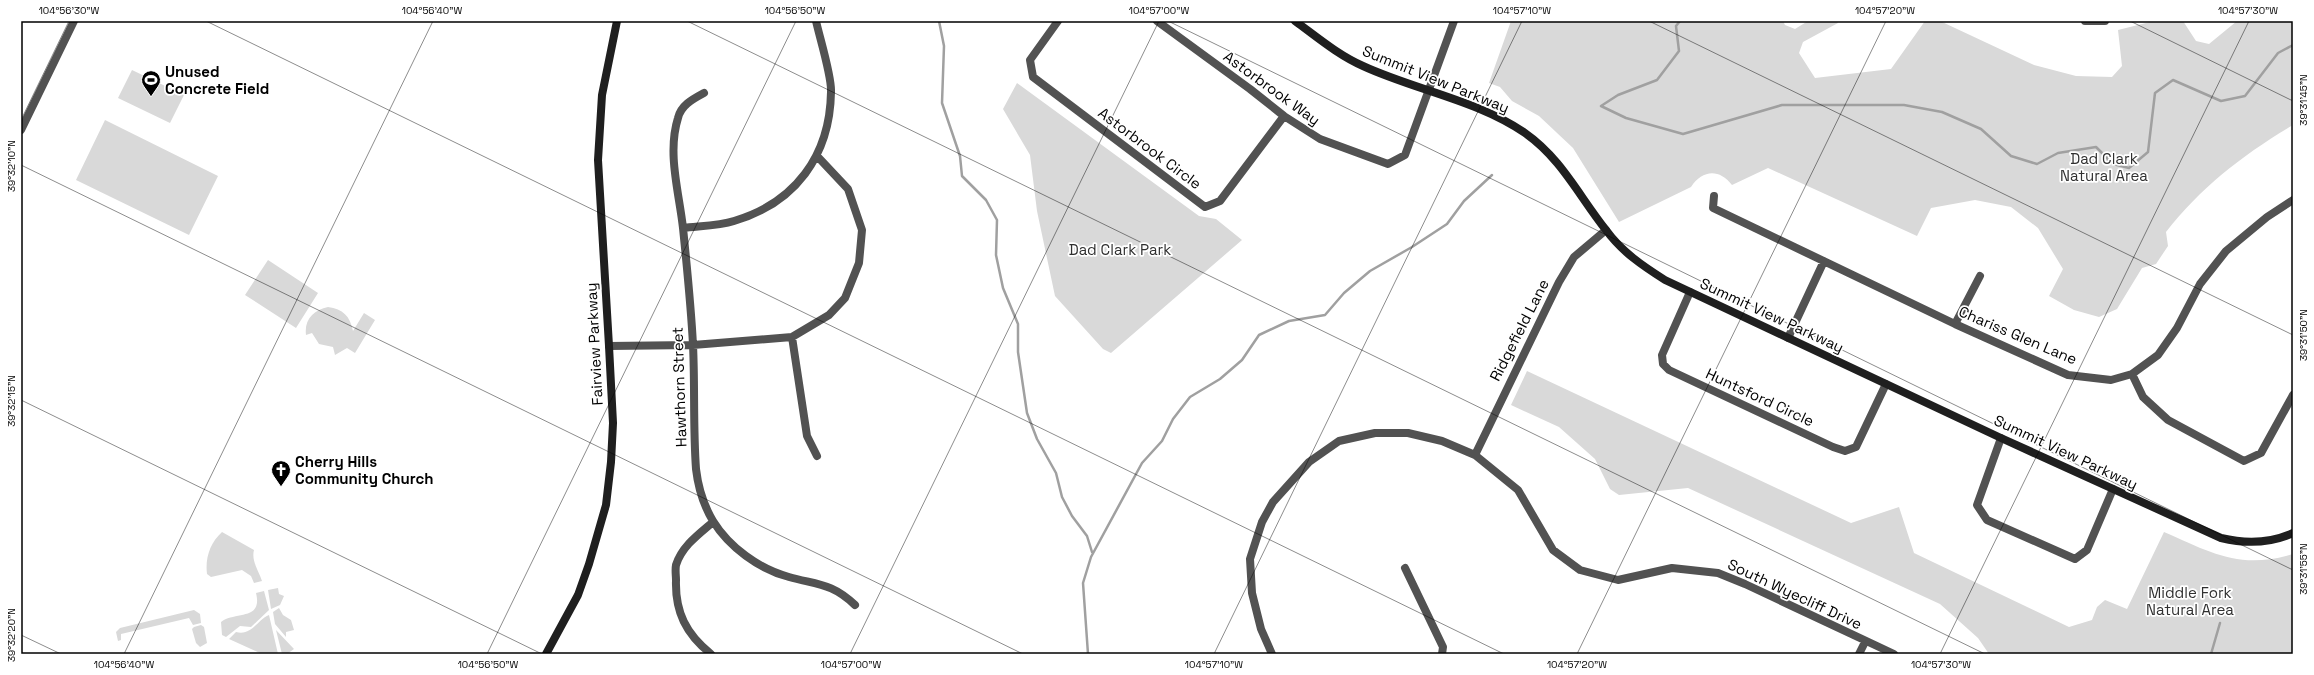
<svg xmlns="http://www.w3.org/2000/svg" width="2314" height="675" font-family="'Space Grotesk',sans-serif">
<rect width="100%" height="100%" fill="#fff"/>
<path fill="#d9d9d9" d="M1511,21H1783L1785,25L1795,29L1808,21H1837L1838,23L1803,42L1799,53L1815,78L1891,69L1925,21H1940L2034,65L2076,76L2112,77L2122,66L2118,30L2154,21H2183L2196,41L2209,44L2237,21H2293V125C2244,154 2201,187 2166,232L2168,246L2156,264L2142,268L2117,309L2099,317L2074,310L2049,296L2063,269L2038,228L2011,207L1975,200L1931,208L1917,236L1768,168L1732,185C1719,168 1702,170 1691,187L1619,222L1573,148L1539,116L1512,101L1500,87L1489,83Z
M132,70L184,95L170,123L118,98Z
M1017,83L1199,216L1216,219L1242,240L1111,353L1103,349L1055,296L1037,211L1030,155L1003,109Z
M105,120L218,176L189,235L76,180Z
M268,260L318,293L296,328L245,295Z
M328,307C343,309 350,316 353,331L364,313L375,320L355,353L347,348L335,355L333,347L319,344L312,333L306,335C304,319 314,310 328,307Z
M1527,371L1851,523L1899,507L1914,553L2069,627L2092,620L2097,607L2105,600L2127,609L2164,532C2212,553 2240,570 2293,554V654H1989L1978,638L1940,604L1688,488L1619,495L1610,489L1595,459L1559,427L1511,405Z
M222,532L254,550C251,561 259,571 262,581L254,583L251,576L242,570L211,577L207,574C205,558 210,543 222,532Z
M278,588L279,594L284,596L280,605L271,609L268,590Z
M264,591L269,610L251,627L240,626L226,637L222,635L221,622C235,611 263,621 256,593Z
M279,608L283,615L291,620L294,630L286,632V637L275,624L273,612Z
M194,610L200,614L201,623L193,625L189,618L121,634V640L118,641L116,632L120,628Z
M269,615L278,654H262L229,639L236,632C252,636 257,620 269,615Z
M201,625L204,627L207,643L200,647L196,643L192,629L194,627Z
M276,630L294,649L287,654H282Z"/>
<g fill="none" stroke-linecap="round" stroke-linejoin="round">
<path stroke="#a0a0a0" stroke-width="2.5" d="M939,21L944,46L942,103L960,156L962,176L986,200L997,220L996,255L1003,288L1018,324V352L1027,413L1037,439L1056,473L1062,497L1072,516L1087,536L1092,552
M1601,106L1626,118L1683,134L1782,105H1904L1942,112L1981,129L2011,156L2037,164L2058,153L2096,147L2113,164L2129,168L2148,152L2155,93L2173,80L2221,101L2245,96L2278,53L2293,45
M1601,106L1618,95L1657,80L1679,51L1676,26L1680,21
M1088,654L1083,583L1091,557L1142,463L1162,441L1173,419L1190,397L1220,379L1242,360L1259,335L1289,321L1325,315L1344,293L1370,271L1412,247L1447,224L1464,201L1492,175
M2211,654L2220,623"/>
<path stroke="#525252" stroke-width="8" d="M1058,21L1030,60L1033,77L1205,207L1220,201L1284,116
M1157,21L1250,89L1284,116L1320,139L1388,164L1405,155L1454,21
M2085,21H2105
M704,93C693,99 681,105 678,118C667,153 679,192 683,228C687,267 691,306 693,345C695,386 693,428 696,469C698,486 704,506 713,521C729,547 759,569 789,577C818,585 832,583 855,605
M21,130L74,21
M1714,196L1713,208L1955,324L2068,375L2111,380L2132,374L2158,355L2177,328L2200,284L2226,251L2267,217L2293,200
M683,228C699,226 719,226 734,221C795,203 830,156 831,92C832,77 820,39 816,21
M1690,292L1662,355L1663,364L1669,370L1833,447L1845,451L1856,447L1886,384
M1955,324L1980,276
M792,337L807,436L817,456
M1788,338L1824,261
M609,346L693,345L792,337L829,315L845,298L859,263L862,230L848,189L817,156
M2132,374L2143,397L2168,420L2244,461L2261,453L2293,395
M2001,438L1977,505L1987,520L2075,559L2087,550L2113,489
M1475,455L1559,282L1574,257L1606,230
M1405,568L1443,647L1442,654
M711,654C686,634 675,612 676,580C676,576 675,570 676,565C682,546 699,534 713,522
M1272,654L1261,629L1252,593L1250,559L1262,522L1273,502L1309,462L1339,441L1375,433H1408L1442,441L1475,455L1518,490L1553,550L1580,570L1618,580L1672,568L1718,573L1745,584L1894,654
M1859,654L1865,642"/>
<path stroke="#1f1f1f" stroke-width="8" d="M1295,21C1317,37 1338,55 1363,66C1415,90 1477,100 1525,133C1561,158 1579,196 1606,230C1622,252 1643,266 1665,280L2001,438L2221,538C2246,544 2269,544 2293,533
M546,654L578,595L589,564L606,505L611,462L613,423L609,346L598,160L602,95L617,21"/>
</g>
<path fill="none" stroke="#000" stroke-width="1" stroke-opacity="0.45" d="M206,21L1504,654M687,21L1985,654M1168,21L2293,570M1649,21L2293,335M2130,21L2293,101M21,120L69,21M21,165L1023,654M21,400L542,654M21,635L61,654M124,654L433,21M487,654L796,21M850,654L1159,21M1214,654L1522,21M1577,654L1886,21M1940,654L2249,21"/>
<defs>
<g id="stadium-pin" transform="scale(1)"><path d="M0 17L-7.5 6A9.5 9.5 0 1 1 7.5 6Z" fill="#000" stroke="#fff"/><path d="M0-5a6.5 5 0 1 0 0 10a6.5 5 0 1 0 0-10ZM-3.5-1.8h7v3.6h-7Z" fill="#fff"/></g>
<g id="church-pin" transform="scale(1)"><path d="M0 17L-7.5 6A9.5 9.5 0 1 1 7.5 6Z" fill="#000" stroke="#fff"/><path d="M-1.2-6h2.4v3.5h3.3v2.4h-3.3V6h-2.4V-.1h-3.3v-2.4h3.3Z" fill="#fff"/></g>
</defs>
<g fill-rule="evenodd">
<use href="#stadium-pin" x="151" y="80"/>
<use href="#church-pin" x="281" y="470"/>
</g>
<g text-anchor="middle" dominant-baseline="central" stroke-width="3.5" stroke-linejoin="round" paint-order="stroke">
<g font-size="15" font-weight="bold" fill="#000" stroke="#fff" text-anchor="start">
<text x="165" y="71">Unused<tspan x="165" dy="17">Concrete Field</tspan></text>
<text x="295" y="461">Cherry Hills<tspan x="295" dy="17">Community Church</tspan></text>
</g>
<g font-size="15" fill="#000" stroke="#fff">
<text transform="translate(1436 79) rotate(22)">Summit View Parkway</text>
<text transform="translate(1272 88) rotate(36)">Astorbrook Way</text>
<text transform="translate(1150 148) rotate(37)">Astorbrook Circle</text>
<text transform="translate(1772 315) rotate(25)">Summit View Parkway</text>
<text transform="translate(1519 330) rotate(-63)">Ridgefield Lane</text>
<text transform="translate(2018 335) rotate(23)">Chariss Glen Lane</text>
<text transform="translate(594 344) rotate(-93)">Fairview Parkway</text>
<text transform="translate(679 387) rotate(-92)">Hawthorn Street</text>
<text transform="translate(1760 397) rotate(25)">Huntsford Circle</text>
<text transform="translate(2066 452) rotate(25)">Summit View Parkway</text>
<text transform="translate(1795 594) rotate(25)">South Wyecliff Drive</text>
</g>
<g font-size="15" fill="#303030" stroke="#fff">
<text x="2104" y="158">Dad Clark<tspan x="2104" dy="17">Natural Area</tspan></text>
<text x="1120" y="249">Dad Clark Park</text>
<text x="2190" y="592">Middle Fork<tspan x="2190" dy="17">Natural Area</tspan></text>
</g>
</g>
<rect width="2314" height="675" fill="none" stroke="#ffffff" stroke-width="44"/>
<rect x="22" y="22" width="2270" height="631" fill="none" stroke="#000" stroke-width="1.5"/>
<g font-size="10" text-anchor="middle" fill="#000">
<text x="69" y="14">104°56'30"W</text>
<text x="432" y="14">104°56'40"W</text>
<text x="795" y="14">104°56'50"W</text>
<text x="1159" y="14">104°57'00"W</text>
<text x="1522" y="14">104°57'10"W</text>
<text x="1885" y="14">104°57'20"W</text>
<text x="2248" y="14">104°57'30"W</text>
<text transform="translate(2303 100) rotate(-90)" y="4">39°31'45"N</text>
<text transform="translate(11 166) rotate(-90)" y="4">39°32'10"N</text>
<text transform="translate(2303 335) rotate(-90)" y="4">39°31'50"N</text>
<text transform="translate(11 401) rotate(-90)" y="4">39°32'15"N</text>
<text transform="translate(2303 569) rotate(-90)" y="4">39°31'55"N</text>
<text transform="translate(11 635) rotate(-90)" y="4">39°32'20"N</text>
<text x="124" y="668">104°56'40"W</text>
<text x="488" y="668">104°56'50"W</text>
<text x="851" y="668">104°57'00"W</text>
<text x="1214" y="668">104°57'10"W</text>
<text x="1577" y="668">104°57'20"W</text>
<text x="1941" y="668">104°57'30"W</text>
</g>
</svg>
